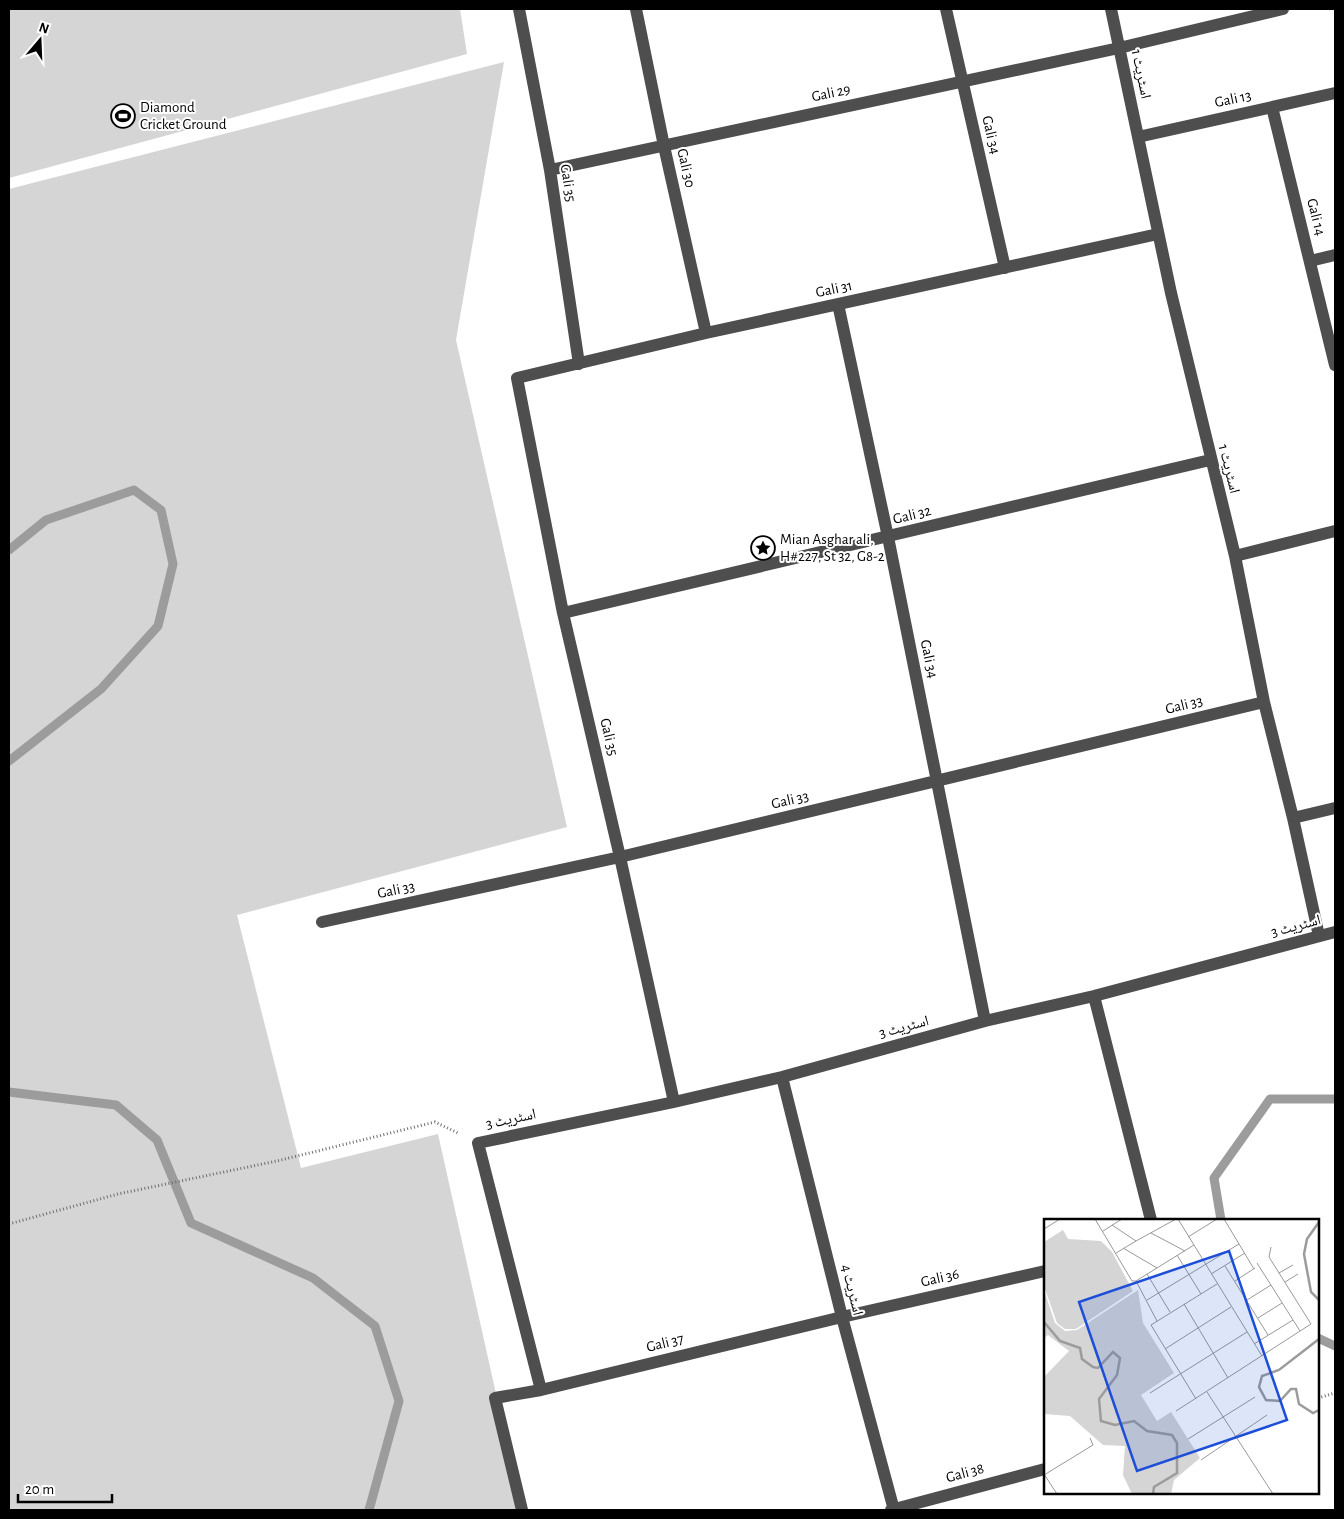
<svg xmlns="http://www.w3.org/2000/svg" width="1344" height="1519" font-family="'Alegreya Sans','Noto Naskh Arabic',sans-serif">
<rect width="100%" height="100%" fill="#fff"/>
<path fill="#d5d5d5" d="M9,9H460L467,54L9,178Z
M504,62L456,340L567,827L237,915L301,1168L438,1134L522,1510H9V189Z"/>
<g fill="none" stroke-linecap="round" stroke-linejoin="round">
<path stroke="#9c9c9c" stroke-width="9" d="M9,550L46,520L134,490L161,510L173,564L158,626L101,689L9,761
M9,1092L116,1105L157,1140L191,1223L313,1278L375,1326L399,1401L369,1510
M1221,1220L1214,1178L1270,1099H1335
M1318,1338L1335,1346"/>
<path stroke="#707070" stroke-width="3" stroke-dasharray="1 2.5" stroke-linecap="butt" d="M9,1224L118,1194L277,1161L435,1122L458,1133
M1318,1398L1335,1393"/>
<path stroke="#4e4e4e" stroke-width="12" d="M519,9L550,170L579,364
M636,9L664,146L706,333
M946,9L1005,268
M1111,9L1171,293L1235,556L1264,702L1293,818L1319,936
M1272,107L1335,365
M1138,137L1335,93
M550,170L1119,48L1283,9
M1310,261L1335,255
M838,304L888,537L985,1021
M1235,556L1335,531
M563,613L1210,460
M1293,818L1335,808
M322,922L620,857L1264,702
M1094,996L1151,1220
M782,1077L842,1317L894,1510
M674,1102L620,857L563,613L517,378L706,333L1158,234
M541,1390L478,1143L674,1102L782,1077L985,1021L1094,996L1335,932
M522,1510L495,1398L541,1390L842,1317L1045,1271
M891,1510L1045,1469"/>
</g>
<defs>
<g id="stadium-ring" transform="scale(1.25)"><circle r="9.5" fill="#fff" stroke="#000" stroke-width="1.5"/><path d="M0-5a6.5 5 0 1 0 0 10a6.5 5 0 1 0 0-10ZM-3.5-1.8h7v3.6h-7Z" fill="#000"/></g>
<g id="sight-ring" transform="scale(1.25)"><circle r="9.5" fill="#fff" stroke="#000" stroke-width="1.5"/><path d="M0-6L1.8-2.2L6-1.7L2.9 1.2L3.7 5.4L0 3.3L-3.7 5.4L-2.9 1.2L-6-1.7L-1.8-2.2Z" fill="#000"/></g>
</defs>
<g fill-rule="evenodd">
<use href="#stadium-ring" x="123" y="116"/>
<use href="#sight-ring" x="763" y="548"/>
</g>
<g text-anchor="middle" dominant-baseline="central" stroke-width="4" stroke-linejoin="round" paint-order="stroke">
<g font-size="15" fill="#000" stroke="#fff">
<text transform="translate(1141 74) rotate(78)">اسٹریٹ 1</text>
<text transform="translate(831 93) rotate(-12)">Gali 29</text>
<text transform="translate(1233 99) rotate(-12)">Gali 13</text>
<text transform="translate(991 135) rotate(77)">Gali 34</text>
<text transform="translate(686 168) rotate(77)">Gali 30</text>
<text transform="translate(568 183) rotate(81)">Gali 35</text>
<text transform="translate(1316 217) rotate(76)">Gali 14</text>
<text transform="translate(834 289) rotate(-12)">Gali 31</text>
<text transform="translate(1229 469) rotate(76)">اسٹریٹ 1</text>
<text transform="translate(912 515) rotate(-14)">Gali 32</text>
<text transform="translate(929 659) rotate(78)">Gali 34</text>
<text transform="translate(1184 705) rotate(-14)">Gali 33</text>
<text transform="translate(609 737) rotate(77)">Gali 35</text>
<text transform="translate(790 800) rotate(-13)">Gali 33</text>
<text transform="translate(396 890) rotate(-12)">Gali 33</text>
<text transform="translate(1296 926) rotate(-15)">اسٹریٹ 3</text>
<text transform="translate(904 1027) rotate(-15)">اسٹریٹ 3</text>
<text transform="translate(511 1119) rotate(-12)">اسٹریٹ 3</text>
<text transform="translate(940 1278) rotate(-13)">Gali 36</text>
<text transform="translate(852 1290) rotate(76)">اسٹریٹ 4</text>
<text transform="translate(665 1343) rotate(-14)">Gali 37</text>
<text transform="translate(965 1473) rotate(-15)">Gali 38</text>
</g>
<g font-size="15" fill="#000" stroke="#fff" text-anchor="start">
<text x="140" y="107">Diamond<tspan x="140" dy="17">Cricket Ground</tspan></text>
<text x="780" y="539">Mian Asghar ali,<tspan x="780" dy="17">H#227, St 32, G8-2</tspan></text>
</g>
</g>
<g transform="translate(1044 1219)">
<rect width="275" height="275" fill="#fff"/>
<path d="M19,11L24,20L57,22L68,33L89,72L32,110H21L13,104L0,67V23ZM0,71L11,104L21,112L33,111L94,71L99,104L130,154L97,176L113,202L127,193L156,239L130,261L127,275H88L79,256L81,227L59,226L26,197L0,195V158L25,132L4,116L0,119Z" fill="#d5d5d5"/>
<path fill="none" stroke="#9c9c9c" stroke-width="2.5" d="M275,3L263,20L260,35L267,73L275,81M0,103L16,122L36,129L38,140L49,148L54,149L69,133L76,139L73,156L55,180L57,202L71,206L90,202L103,212L128,216L133,224V254L110,268L109,275M275,120L235,151L218,157L215,168L222,181L236,182L247,170H252L255,185L269,194L275,191"/>
<path fill="none" stroke="#999" stroke-width="1" d="M51,0L88,62H92M134,0L218,137M180,0L210,50M68,6L92,22L132,0M0,10L16,0M59,12L78,0M107,14L141,32M144,18L173,0M79,29L113,49M72,34L92,22M133,36L157,75M213,44L256,112M181,47L224,116M235,54L249,46M103,55L126,93M167,55L201,34M92,62L150,26M92,62L113,102M191,62L211,49M241,63L254,55M103,81L195,25M203,81L227,66M140,85L184,159M214,99L238,84M210,125L249,101M121,130L187,88M163,173L229,275M106,174L203,113M152,180L107,106L173,65M132,192L267,105L225,38L227,28M144,220L211,178M157,241L223,196M0,255L13,275M0,256L49,226L46,219"/>
<path fill="#1d4ed8" fill-opacity="0.15" stroke="#1d4ed8" stroke-width="2.5" d="M185,32L243,201L93,252L35,83Z"/>
<rect width="275" height="275" fill="none" stroke="#000" stroke-width="2.5"/>
</g>
<rect width="1344" height="1519" fill="none" stroke="#000000" stroke-width="20"/>
<g transform="translate(40 40) rotate(19)" stroke="#ffffff" stroke-width="4" paint-order="stroke">
<path d="M0-4L9 19L0 12L-9 19Z" fill="#000000"/>
<text y="-8" font-size="14" font-weight="bold" text-anchor="middle" fill="#000000">N</text>
</g>
<path d="M18 1494v8h94v-8" fill="none" stroke="#000000" stroke-width="2.5"/>
<text x="25" y="1494" font-size="15" fill="#000000" stroke="#ffffff" stroke-width="4" paint-order="stroke">20 m</text>
</svg>
